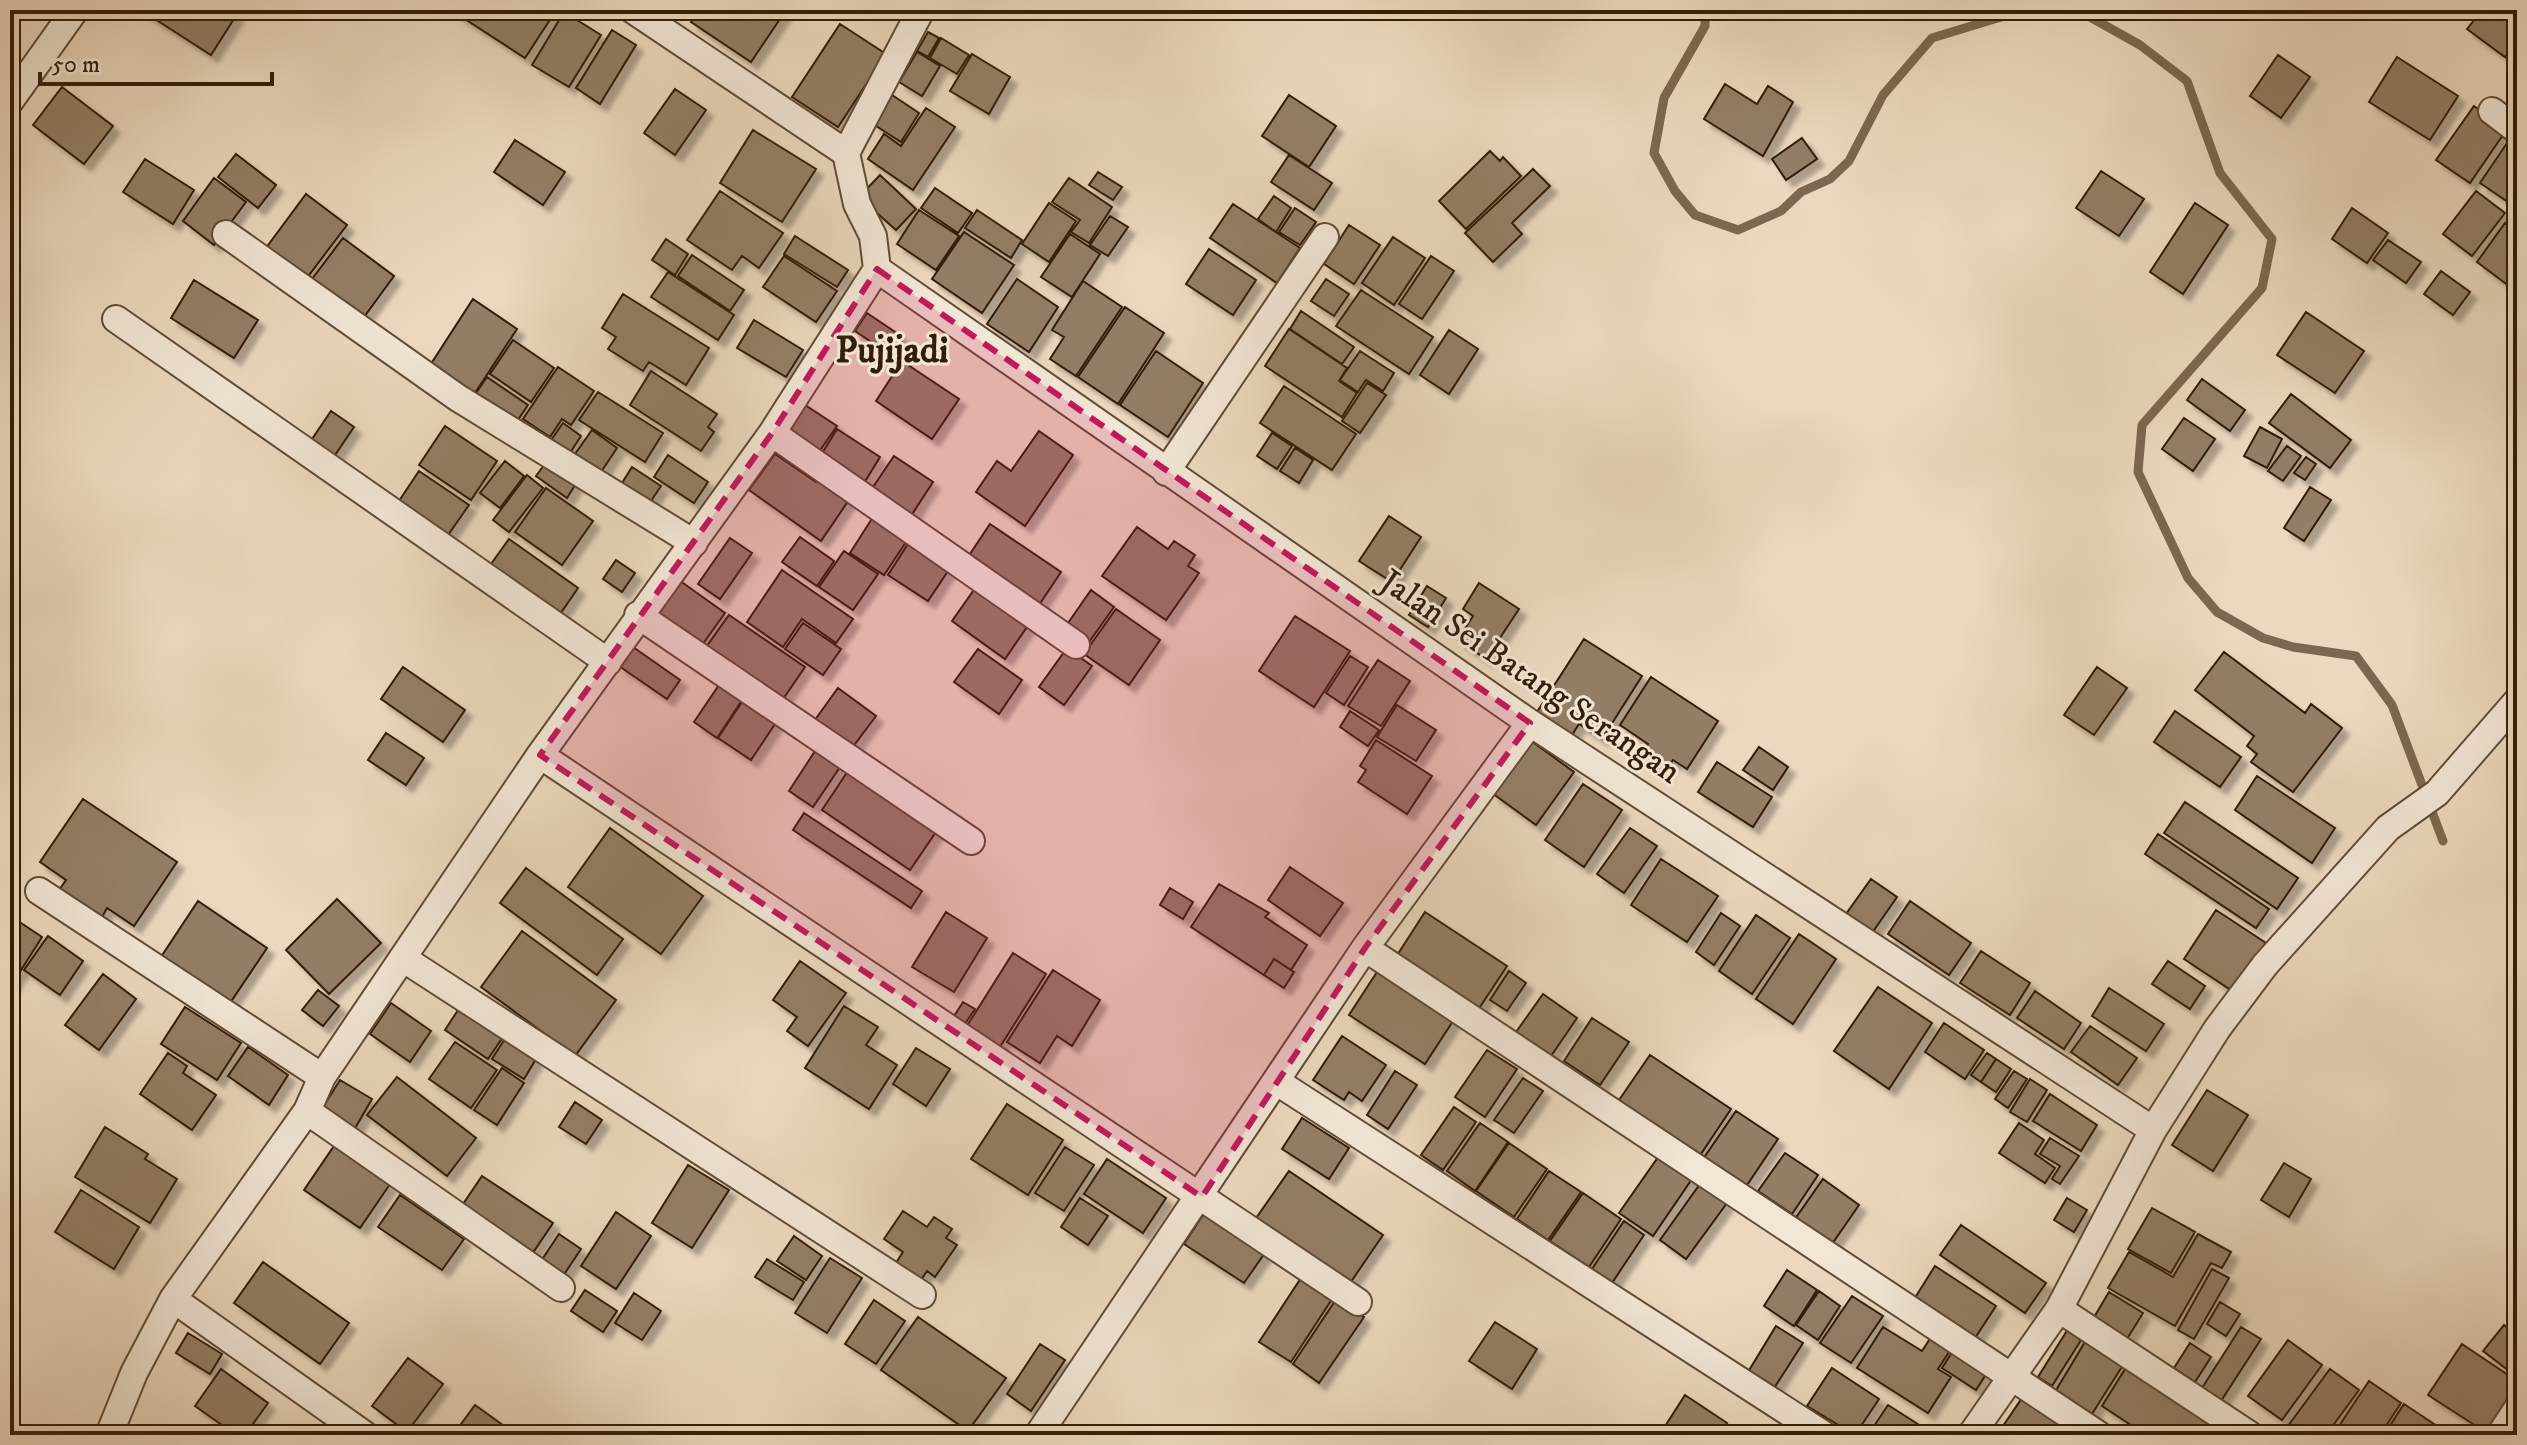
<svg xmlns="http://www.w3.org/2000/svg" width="2527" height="1445" font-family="'IM FELL DW Pica',serif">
<defs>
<filter id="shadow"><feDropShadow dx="7" dy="7" stdDeviation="2" flood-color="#0004"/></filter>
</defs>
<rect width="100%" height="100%" fill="#ebd8be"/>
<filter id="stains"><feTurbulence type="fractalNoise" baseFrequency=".0025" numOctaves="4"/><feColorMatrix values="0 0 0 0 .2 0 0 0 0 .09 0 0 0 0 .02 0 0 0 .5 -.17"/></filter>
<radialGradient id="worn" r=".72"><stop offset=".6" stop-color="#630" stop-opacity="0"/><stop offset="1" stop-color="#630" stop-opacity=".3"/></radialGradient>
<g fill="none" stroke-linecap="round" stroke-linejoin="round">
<path stroke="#7c6750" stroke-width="9" d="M1705,10V26L1664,98L1654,153L1675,191L1695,215L1738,230L1781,211L1801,192L1830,179L1849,161L1883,95L1932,38L2024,10
M2041,10L2081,12L2140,45L2187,81L2220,173L2272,239L2262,288L2142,425L2138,472L2188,578L2217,612L2263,638L2293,647L2356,656L2392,705L2443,841"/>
</g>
<path fill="#937e66" stroke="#331d07" stroke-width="2" filter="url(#shadow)" d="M141,10H230L237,14L211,55Z
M451,10H552L555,12L525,58Z
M699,10H786L751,62L691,22Z
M2482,10H2517V41L2505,57L2467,29Z
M564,12L601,35L569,87L532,65Z
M840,24L886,54L838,127L792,97Z
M612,30L636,45L600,104L576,88Z
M928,32L939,38L928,57L917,51Z
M941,38L969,55L957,74L930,58Z
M917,52L940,66L922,96L899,82Z
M972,54L1010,77L989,114L950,91Z
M2278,55L2310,77L2281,118L2250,96Z
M2397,57L2458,96L2430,140L2369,102Z
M1725,84L1757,104L1768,86L1793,102L1763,156L1704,119Z
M62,87L113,126L84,164L33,125Z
M675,89L706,110L675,155L644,133Z
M892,95L919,113L901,142L873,124Z
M1289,95L1336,126L1309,167L1262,136Z
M2474,106L2507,129L2470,183L2436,160Z
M926,108L955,127L913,190L868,159L884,134L901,146Z
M753,130L816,169L782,222L720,183Z
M1802,138L1817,159L1786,180L1772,159Z
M515,140L565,172L543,205L494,172Z
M2507,143L2517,149V208L2480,183Z
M1490,151L1500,161L1503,157L1521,176L1466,229L1439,201Z
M236,154L276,185L258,208L218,177Z
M1289,155L1332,183L1314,210L1271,182Z
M145,159L194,190L173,224L123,192Z
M1533,169L1550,186L1512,223L1522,234L1493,262L1465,233Z
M2101,171L2144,199L2119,236L2076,208Z
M1098,172L1122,187L1113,200L1089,185Z
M880,175L916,209L896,230L859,197Z
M214,178L246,202L214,245L183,221Z
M1069,178L1112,207L1089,243L1071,232L1080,220L1052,202Z
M935,188L972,213L958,233L921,208Z
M720,191L783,233L759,268L742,256L732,270L687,240Z
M2476,191L2505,213L2472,256L2443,234Z
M306,194L347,225L303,283L263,252Z
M1274,196L1291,208L1276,232L1258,219Z
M1049,203L1076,221L1049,262L1022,244Z
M2195,203L2228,225L2183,294L2150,272Z
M1233,204L1300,248L1277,283L1210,238Z
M1295,208L1316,222L1300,245L1279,232Z
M2352,208L2388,233L2367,263L2332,239Z
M919,210L959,236L936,270L897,244Z
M977,210L1022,240L1011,258L965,228Z
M1110,216L1128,227L1108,256L1090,245Z
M2505,223L2517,232V292L2477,262Z
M1349,225L1380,245L1354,284L1324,264Z
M964,232L1014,265L982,313L932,279Z
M1070,234L1100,254L1072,297L1041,277Z
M795,236L848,270L837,287L784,254Z
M1393,237L1425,258L1394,305L1362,283Z
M343,238L394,276L364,317L312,279Z
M666,239L688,254L675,275L652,260Z
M2388,240L2421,262L2406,283L2373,260Z
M1209,249L1256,280L1233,315L1186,284Z
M692,255L744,290L730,311L678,276Z
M784,256L837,291L816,322L763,287Z
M1431,256L1454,271L1422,319L1399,304Z
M2441,271L2470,292L2453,315L2424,294Z
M668,272L734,315L718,340L651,297Z
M1017,279L1058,307L1029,352L987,324Z
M1326,279L1349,294L1334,316L1311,301Z
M194,280L258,320L234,358L171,318Z
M1083,281L1122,307L1076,376L1050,359L1064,337L1052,330Z
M1361,290L1433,337L1409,374L1336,326Z
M623,294L709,348L686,385L649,362L643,371L608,349L616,337L602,328Z
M473,299L517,329L471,399L427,370Z
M1125,307L1164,333L1118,404L1078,377Z
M1301,311L1354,347L1342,364L1290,329Z
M2306,312L2364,351L2335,393L2277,355Z
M867,313L904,338L892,356L855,331Z
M754,320L803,350L786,377L737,348Z
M1289,329L1347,368L1339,381L1357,393L1342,417L1265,366Z
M1449,330L1478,349L1449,394L1420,375Z
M513,340L554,368L531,402L490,374Z
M1156,351L1203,383L1168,437L1120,405Z
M1360,351L1394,373L1383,391L1366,380L1358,392L1340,380Z
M902,361L959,399L932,439L876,401Z
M558,367L594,391L571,425L562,419L550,437L523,419Z
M651,371L717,414L708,427L714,432L701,451L630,405Z
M487,377L528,405L511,430L470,402Z
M2202,379L2245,410L2230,431L2187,400Z
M1367,383L1386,395L1360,433L1342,421Z
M1284,386L1356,434L1332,470L1260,423Z
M598,392L663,433L645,462L579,420Z
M2291,394L2351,440L2330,468L2269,423Z
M799,401L837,426L814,459L777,434Z
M331,411L354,427L329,464L306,448Z
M2184,418L2215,439L2193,471L2162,449Z
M563,423L581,436L564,462L545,449Z
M445,426L497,461L471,500L419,465Z
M2260,427L2282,439L2267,468L2244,456Z
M837,429L880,457L861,488L818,460Z
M592,430L617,448L601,472L575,454Z
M1039,431L1073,455L1025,526L976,492L997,461L1011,471Z
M1272,433L1292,446L1277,469L1257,456Z
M2287,446L2301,456L2283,481L2268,471Z
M1295,448L1313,460L1299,483L1280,471Z
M775,454L816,482L823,473L853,494L821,541L749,490Z
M668,455L708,482L694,503L654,477Z
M894,456L933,482L909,519L869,493Z
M550,457L580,477L567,498L536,476Z
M2306,457L2316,464L2305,480L2294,473Z
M505,461L524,476L500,508L480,493Z
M632,467L661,486L651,501L622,483Z
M419,471L469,505L448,535L399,501Z
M527,475L543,488L509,532L493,520Z
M2310,487L2331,500L2304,541L2284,528Z
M546,488L593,521L562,565L515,532Z
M1389,516L1421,537L1392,582L1359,561Z
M873,517L908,539L884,575L850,553Z
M990,524L1061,572L1037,608L966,560Z
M1137,527L1168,549L1174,541L1195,555L1188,566L1199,573L1166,620L1102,576Z
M913,536L954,562L928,601L888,575Z
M800,537L834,561L817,586L782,562Z
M730,538L752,553L720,599L698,584Z
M509,539L578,588L556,620L486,571Z
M844,551L878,574L853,610L819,587Z
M616,560L635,573L622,592L603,579Z
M782,570L853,619L836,643L802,619L783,647L747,622Z
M676,578L725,613L697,652L647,617Z
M1479,583L1519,609L1486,659L1458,640L1473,616L1463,609Z
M1427,586L1446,598L1428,627L1409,615Z
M976,587L1029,624L1005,659L952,621Z
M1091,590L1114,607L1089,642L1066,626Z
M1116,609L1160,640L1129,685L1084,654Z
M729,615L805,667L781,702L704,650Z
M1295,616L1350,651L1314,707L1259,671Z
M803,623L841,649L823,675L785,649Z
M1584,639L1642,676L1602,739L1579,724L1572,735L1537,712Z
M633,647L680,680L667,699L619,666Z
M1067,648L1092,666L1064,705L1039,687Z
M978,649L1022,680L999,714L954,682Z
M2224,652L2305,713L2311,704L2342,728L2293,792L2251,762L2257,754L2247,746L2254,736L2195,690Z
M1350,656L1368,667L1344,705L1326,693Z
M1378,660L1410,681L1381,726L1348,706Z
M403,667L465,710L443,742L381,699Z
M2097,667L2127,688L2094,735L2064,715Z
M1651,677L1718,721L1687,769L1673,760L1664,772L1640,756L1648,744L1620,725Z
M723,679L746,694L717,738L694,722Z
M838,688L876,716L849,752L812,724Z
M746,696L779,718L751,760L718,738Z
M1397,705L1436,730L1416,761L1377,737Z
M1350,711L1379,730L1368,746L1340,727Z
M2175,711L2241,757L2220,787L2154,742Z
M386,733L424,758L406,785L368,760Z
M1376,740L1432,776L1407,814L1358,782L1366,770L1360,766Z
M1530,740L1574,772L1536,825L1492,793Z
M1759,747L1788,767L1773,790L1743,770Z
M817,748L842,764L813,807L789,791Z
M1717,762L1772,797L1753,827L1698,792Z
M850,768L938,829L910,870L822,810Z
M2257,776L2335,828L2312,863L2235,810Z
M1583,784L1622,810L1584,867L1545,840Z
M83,799L177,862L134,926L107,908L101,919L59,890L66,880L40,862Z
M2185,802L2298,878L2277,909L2164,833Z
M804,813L922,891L911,908L793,830Z
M610,828L703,896L661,954L568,887Z
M1630,828L1657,846L1624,893L1597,874Z
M2158,834L2269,909L2256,928L2145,854Z
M1661,859L1718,896L1687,942L1631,905Z
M1290,867L1343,903L1320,936L1268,900Z
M526,868L623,939L597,975L500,903Z
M1871,879L1897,897L1872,933L1846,914Z
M1219,884L1269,913L1265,917L1307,945L1291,970L1274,959L1264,975L1191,927Z
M1170,888L1193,902L1183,919L1160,905Z
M337,899L381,943L329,994L286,950Z
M198,901L267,948L226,1009L157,963Z
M1910,901L1971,943L1949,975L1888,934Z
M2216,910L2266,943L2234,992L2184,959Z
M946,912L987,938L954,992L912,967Z
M1425,912L1507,966L1476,1013L1394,960Z
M1721,913L1740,926L1714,965L1696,952Z
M1756,915L1790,938L1752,994L1719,971Z
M15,919L42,937L11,986L10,927Z
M522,931L616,1000L575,1056L481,987Z
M1799,934L1836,959L1793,1024L1756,999Z
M48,936L83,961L60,995L24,970Z
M1981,951L2030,983L2010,1015L1960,983Z
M1013,953L1046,974L998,1050L965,1029Z
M1274,959L1294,972L1284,988L1264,975Z
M800,961L846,993L808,1046L787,1031L797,1017L773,1000Z
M2168,961L2205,986L2190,1009L2152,984Z
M1379,969L1455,1018L1425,1064L1349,1015Z
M1053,970L1100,1000L1072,1046L1057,1036L1040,1063L1007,1042Z
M1509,971L1526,983L1507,1011L1490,1000Z
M103,974L136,999L99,1050L65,1025Z
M1878,987L1932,1023L1889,1089L1834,1051Z
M2109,988L2164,1024L2146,1051L2092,1016Z
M318,990L339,1006L323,1026L302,1010Z
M2035,991L2081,1023L2064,1049L2017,1018Z
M1543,994L1577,1018L1549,1059L1514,1035Z
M963,1002L975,1009L960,1031L949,1024Z
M391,1003L431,1031L410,1062L370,1034Z
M462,1004L505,1034L488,1059L445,1030Z
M844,1006L878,1027L866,1045L897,1065L869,1109L805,1068Z
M185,1007L241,1043L217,1080L161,1044Z
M1592,1018L1629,1042L1600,1085L1564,1061Z
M1944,1023L1984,1050L1965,1079L1925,1052Z
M2090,1026L2137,1058L2118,1085L2071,1052Z
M508,1034L539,1054L524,1079L492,1059Z
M1342,1036L1386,1065L1362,1101L1349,1092L1344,1100L1313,1080Z
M455,1042L497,1070L471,1108L429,1079Z
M248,1047L288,1075L269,1105L228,1076Z
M916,1048L950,1069L926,1106L893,1084Z
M1487,1050L1517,1069L1485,1117L1455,1097Z
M168,1053L187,1066L183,1073L216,1095L192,1130L140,1094Z
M1987,1053L1996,1059L1981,1082L1971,1075Z
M1650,1055L1731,1109L1697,1160L1615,1106Z
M1996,1059L2011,1069L1996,1092L1981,1082Z
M502,1068L524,1083L497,1125L474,1110Z
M1395,1071L1417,1085L1388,1129L1367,1115Z
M2014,1071L2027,1079L2008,1108L1995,1099Z
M397,1077L476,1138L447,1176L367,1115Z
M1523,1078L1543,1091L1514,1133L1494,1120Z
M2030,1079L2047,1090L2027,1122L2010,1112Z
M340,1080L372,1099L354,1130L321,1110Z
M2207,1090L2248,1115L2213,1171L2172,1145Z
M2050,1094L2097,1125L2081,1151L2033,1121Z
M575,1102L602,1120L586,1144L559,1127Z
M1007,1104L1063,1140L1028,1195L971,1159Z
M1454,1107L1476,1122L1443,1170L1421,1155Z
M1736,1111L1778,1139L1743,1191L1701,1162Z
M1302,1118L1349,1148L1329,1179L1282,1149Z
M1480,1123L1508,1142L1475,1191L1447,1171Z
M2019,1123L2044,1140L2035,1154L2055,1168L2045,1183L1999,1153Z
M105,1127L148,1154L145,1159L177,1179L150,1223L75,1177Z
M2050,1138L2079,1156L2060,1184L2052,1179L2060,1166L2040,1154Z
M1509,1143L1547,1169L1514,1217L1476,1191Z
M334,1146L390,1184L360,1228L304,1190Z
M1065,1147L1094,1165L1064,1211L1035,1193Z
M1661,1153L1694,1176L1653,1236L1619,1213Z
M1785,1153L1818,1175L1792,1214L1758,1191Z
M1107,1159L1166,1198L1143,1233L1084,1194Z
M2284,1163L2311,1179L2289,1217L2261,1200Z
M688,1165L729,1190L692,1248L652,1223Z
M1289,1171L1383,1235L1346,1289L1252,1224Z
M1549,1171L1581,1192L1548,1240L1517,1219Z
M482,1176L553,1223L528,1260L457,1213Z
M1823,1179L1859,1205L1832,1244L1795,1219Z
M1700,1184L1727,1203L1686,1259L1660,1240Z
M81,1190L139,1227L114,1269L55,1232Z
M1583,1193L1621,1219L1589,1267L1550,1241Z
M400,1195L464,1239L442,1270L378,1227Z
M1080,1198L1108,1216L1088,1245L1061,1227Z
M2067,1198L2087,1210L2074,1232L2054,1220Z
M1208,1207L1269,1247L1244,1283L1184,1244Z
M2152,1208L2195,1232L2171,1273L2128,1249Z
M903,1211L927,1227L934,1217L952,1229L946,1238L957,1245L935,1277L927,1271L919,1283L894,1266L903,1252L884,1239Z
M616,1212L651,1236L616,1289L581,1266Z
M1624,1221L1644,1235L1612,1283L1592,1269Z
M1961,1225L2046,1283L2025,1313L1940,1255Z
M559,1234L581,1249L563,1276L541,1261Z
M2198,1234L2231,1252L2222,1268L2211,1263L2175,1326L2108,1288L2129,1252L2173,1277Z
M794,1236L822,1256L806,1280L777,1261Z
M830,1258L862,1278L827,1333L795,1313Z
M767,1259L804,1282L793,1300L755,1277Z
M263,1262L349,1323L320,1364L234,1303Z
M1935,1266L1996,1306L1973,1341L1913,1301Z
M2212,1269L2229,1278L2194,1339L2178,1330Z
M1787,1270L1817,1290L1794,1326L1764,1306Z
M1303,1275L1334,1296L1291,1362L1259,1342Z
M585,1290L617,1311L603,1332L571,1311Z
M1819,1291L1840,1306L1818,1340L1796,1325Z
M2109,1292L2143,1313L2127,1339L2093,1319Z
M634,1293L661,1311L642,1340L615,1323Z
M1852,1296L1883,1316L1851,1363L1820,1343Z
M1337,1298L1364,1317L1319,1383L1293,1364Z
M874,1300L905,1321L876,1364L845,1344Z
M2220,1302L2240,1314L2226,1336L2207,1324Z
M918,1317L1006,1378L968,1431L881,1370Z
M1495,1322L1537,1349L1512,1389L1469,1361Z
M2504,1325L2517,1335V1377L2483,1351Z
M1776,1326L1803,1343L1771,1393L1745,1377Z
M1883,1327L1922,1351L1933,1334L1953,1346L1938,1369L1951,1377L1928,1413L1857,1368Z
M2241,1327L2261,1339L2221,1401L2202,1388Z
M2068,1329L2083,1337L2052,1386L2038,1377Z
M188,1333L222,1354L210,1374L176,1353Z
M2288,1340L2322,1365L2282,1420L2248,1396Z
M2085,1342L2123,1365L2092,1414L2055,1392Z
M2190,1343L2211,1357L2195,1382L2174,1368Z
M1040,1344L1065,1360L1031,1411L1007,1394Z
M2462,1344L2517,1381V1395L2490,1435L2428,1395Z
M1956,1346L1990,1368L1976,1390L1942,1368Z
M408,1358L443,1384L407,1432L372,1406Z
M2127,1366L2226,1431L2223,1435H2146L2102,1406Z
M1832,1368L1879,1399L1855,1435L1807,1406Z
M221,1369L268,1403L245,1435H236L195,1406Z
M2330,1369L2359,1390L2326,1435H2292L2285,1430Z
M2369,1381L2401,1403L2380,1435H2333Z
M1685,1395L1727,1423L1720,1435H1675L1664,1428Z
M2022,1398L2075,1434L2074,1435H1997Z
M2404,1404L2437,1426L2431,1435H2384Z
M475,1405L511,1431L508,1435H453Z
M1888,1405L1927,1430L1923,1435H1868Z"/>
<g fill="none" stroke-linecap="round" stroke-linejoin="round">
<g stroke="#614c35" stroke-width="30">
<path id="minor" d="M10,101L75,10
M2492,111L2517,130
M846,153L921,10
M226,234L458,398L694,543
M877,269L1530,723L2153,1130
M116,319L608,662
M772,433L1076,645
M1166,472L1325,237
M638,615L971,841
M540,755L1358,1302
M39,891L322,1077
M1365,948L2099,1435
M404,959L922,1295
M1277,1082L1824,1435
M307,1111L561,1288
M173,1299L365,1435
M2059,1309L2250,1435
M109,1435L134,1373L173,1299L307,1111L322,1077L540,755L772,433L877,269L873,236L857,204L846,153L633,10
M1038,1435L1365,948L1530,723
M1971,1435L2059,1309L2153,1130L2217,1029L2265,965L2388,828L2437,793L2517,701
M2500,1435L2517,1409"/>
</g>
<use href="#minor" stroke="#f2e6d5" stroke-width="26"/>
</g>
<path fill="#c2185b" fill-opacity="0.2" stroke="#c2185b" stroke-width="6" stroke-dasharray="16 10" stroke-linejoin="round" d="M877,269L1530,723L1365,948L1202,1197L540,755L772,433Z"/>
<g text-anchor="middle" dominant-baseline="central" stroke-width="6" stroke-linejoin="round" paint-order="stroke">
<g font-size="34" fill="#331d07" stroke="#f2e6d5">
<text transform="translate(1530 677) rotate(34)">Jalan Sei Batang Serangan</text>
</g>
<g font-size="38" font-weight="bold" fill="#331d07" stroke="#f2e6d5">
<text x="892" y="351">Pujijadi</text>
</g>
</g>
<rect width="2527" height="1445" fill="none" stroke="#ebd8be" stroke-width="40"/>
<rect x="12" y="12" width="2503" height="1421" fill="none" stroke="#331d07" stroke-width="4"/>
<rect x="20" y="20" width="2487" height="1405" fill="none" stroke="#331d07" stroke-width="2"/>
<path d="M40 72v12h232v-12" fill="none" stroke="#331d07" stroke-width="4"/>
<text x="52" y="72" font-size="24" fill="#331d07" stroke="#f2e6d5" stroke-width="6" paint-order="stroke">50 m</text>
<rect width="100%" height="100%" filter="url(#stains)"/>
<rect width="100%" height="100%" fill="url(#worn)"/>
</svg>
